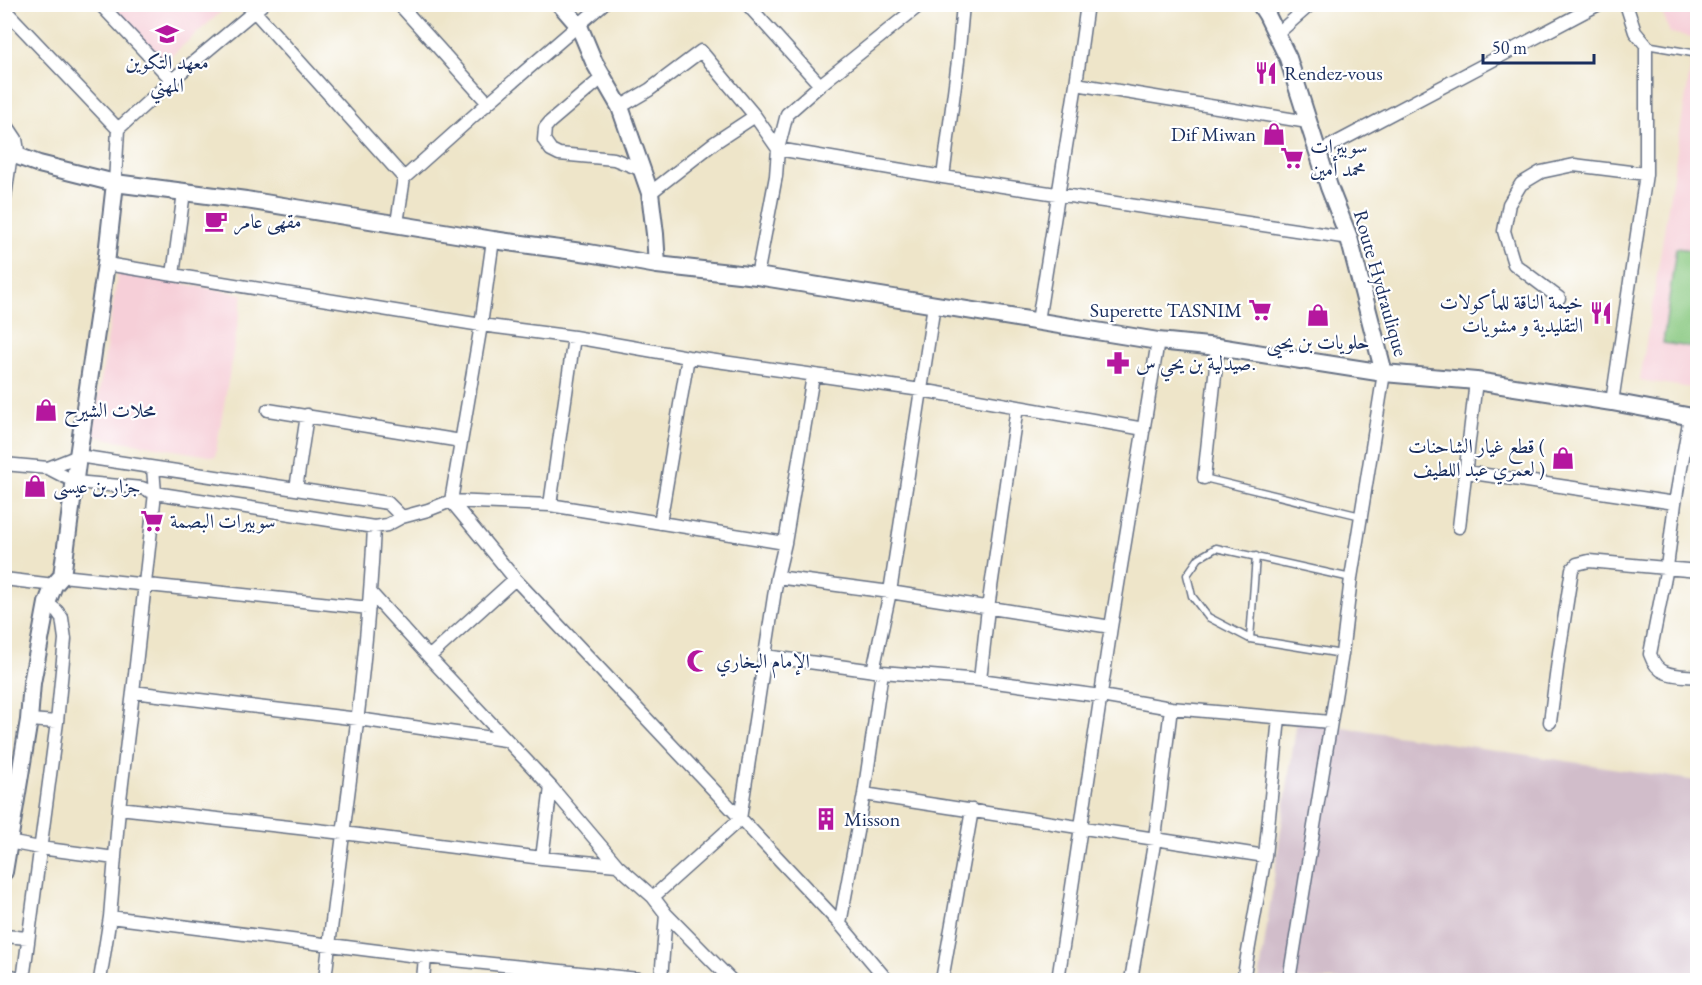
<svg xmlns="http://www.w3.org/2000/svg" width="1702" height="985" font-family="'EB Garamond',Amiri,serif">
<rect width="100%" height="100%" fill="#fff"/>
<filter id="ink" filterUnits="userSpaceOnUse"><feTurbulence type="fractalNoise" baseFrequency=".0167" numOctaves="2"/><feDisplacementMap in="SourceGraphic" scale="12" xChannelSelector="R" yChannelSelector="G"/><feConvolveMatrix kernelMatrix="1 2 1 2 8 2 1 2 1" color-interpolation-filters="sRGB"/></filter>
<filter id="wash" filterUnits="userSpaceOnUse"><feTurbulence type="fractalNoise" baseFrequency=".008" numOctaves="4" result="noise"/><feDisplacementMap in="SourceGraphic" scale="24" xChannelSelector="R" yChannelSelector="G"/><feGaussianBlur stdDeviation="1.35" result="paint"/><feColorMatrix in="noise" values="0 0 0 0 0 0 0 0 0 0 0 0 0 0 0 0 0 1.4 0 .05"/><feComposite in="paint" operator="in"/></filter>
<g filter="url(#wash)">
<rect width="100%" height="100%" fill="#eee5c9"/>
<path fill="#f6cfd8" d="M112,5H229L163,63Z
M1659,5H1697V38L1670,33Z
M1692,58L1697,59V389L1640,380Z
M118,272L243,294L215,457L92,436Z"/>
<path fill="#d1bdca" d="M1297,720L1697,781V980H1259Z"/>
<path fill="#88c880" stroke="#527c6f" stroke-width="1.5" d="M1676,248L1697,251V348L1663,343Z"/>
</g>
<g filter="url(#ink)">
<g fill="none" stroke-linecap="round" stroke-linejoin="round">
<g stroke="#656f83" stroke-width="9">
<path id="lane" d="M1646,45L1698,54
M1204,478L1361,516
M1250,639L1256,556
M1342,654L1250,639L1208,617L1192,596L1187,575L1199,558L1216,548L1351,578"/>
</g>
<g stroke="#656f83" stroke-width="15">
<path id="street" d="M100,4L172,80
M399,4L488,103
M747,4L820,85
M4,9L118,129
M255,12L404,178L397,223
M1277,34L1311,4
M603,77L550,122L545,128L544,140L551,150L559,154L614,159L642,170
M1076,84L1308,122
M620,107L649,90L701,51L755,116
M4,121L16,139L19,157
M1319,152L1599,4
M943,177L958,61L963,4
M404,178L488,103L603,4
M115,183L118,129L172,80L263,4
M650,193L714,143L755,116L778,149L943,177L1349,238
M4,204L11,154
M493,240L481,325L451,501L515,579L840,924L887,980
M106,264L481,325L574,337L688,357L921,390L1144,429
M173,275L184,192
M757,276L776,176L778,149L787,114L820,85L921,4
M1559,298L1514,264L1504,231L1509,204L1521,184L1541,172L1574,165L1646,174
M1038,321L1076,84L1087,4
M1612,402L1646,174V45L1635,32L1626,4
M268,410L461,441
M4,464L48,468L75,482L142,488L155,493L374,527L387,525L402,517L428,510L451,501L550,505L785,543
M48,468L78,456L388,503L402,517
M1466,472L1675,503L1690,416
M1204,478L1218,347
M296,489L307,415
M1675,503L1667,567L1650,654C1658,678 1676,675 1698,677
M550,505L574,337
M660,523L688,357
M1459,527L1476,381
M62,576L369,608
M777,577L890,592L1111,627
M4,579L54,585
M371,593L429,657L551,787L617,865L653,897L666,914L731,980
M765,656L882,672L980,680L1101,696L1171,708L1330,722
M429,657L515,579
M873,671L890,592L934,305
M980,680L988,608L1017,407
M133,692L358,719L505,740
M29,720L57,722
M1550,722L1559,653L1572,569L1577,564L1589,561L1698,571
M864,794L1265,856
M119,808L343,833L542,858L617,865
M8,842L40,848L115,858
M542,858L551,787
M653,897L740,819L777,577L785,543L813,376
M110,917L425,957L648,980
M840,924L864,794L882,672
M4,936L28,938
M4,974L23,979
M23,980L57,722L65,639L62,618L57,611L47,603
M100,980L110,917L119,808L133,692L155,493L153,468
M325,980C342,829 367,679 374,527
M423,980L425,957
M661,980L666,914
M942,980L972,810
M1058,980L1111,627L1158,341
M1131,980L1155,838L1171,708
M1243,980L1265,856L1279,718
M1289,980L1342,654L1351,578L1384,373"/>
</g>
<g stroke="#656f83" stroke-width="20">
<path id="secondary" d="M560,4L579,26L594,62L620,107L650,193L655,234L657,265
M1260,4L1267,15L1288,58L1329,187L1349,238L1384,373
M4,151L39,164L115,183
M4,872L29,720L32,683L47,603L54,585L62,576L78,456L106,264L115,183L246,200L493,240L589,253L657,265L757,276L1158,341L1218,347L1384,373L1476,381L1612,402L1698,418"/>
</g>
<use href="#lane" stroke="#fff" stroke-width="6"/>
<use href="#street" stroke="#fff" stroke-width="12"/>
<use href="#secondary" stroke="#fff" stroke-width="16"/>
</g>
</g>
<defs>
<g id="university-bare" transform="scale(1.8)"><path d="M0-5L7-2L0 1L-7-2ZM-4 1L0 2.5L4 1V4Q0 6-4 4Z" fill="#b5179e" stroke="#fff" stroke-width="2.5" paint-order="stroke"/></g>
<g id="restaurant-bare" transform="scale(1.8)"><path d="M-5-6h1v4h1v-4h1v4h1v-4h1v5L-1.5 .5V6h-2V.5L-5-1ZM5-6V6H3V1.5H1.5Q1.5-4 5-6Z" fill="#b5179e" stroke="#fff" stroke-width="2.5" paint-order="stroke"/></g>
<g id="shop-bare" transform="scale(1.8)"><path d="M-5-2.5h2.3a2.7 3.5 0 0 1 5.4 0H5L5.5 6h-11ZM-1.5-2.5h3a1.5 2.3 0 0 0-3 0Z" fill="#b5179e" stroke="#fff" stroke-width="2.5" paint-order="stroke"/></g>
<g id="supermarket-bare" transform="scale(1.8)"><path d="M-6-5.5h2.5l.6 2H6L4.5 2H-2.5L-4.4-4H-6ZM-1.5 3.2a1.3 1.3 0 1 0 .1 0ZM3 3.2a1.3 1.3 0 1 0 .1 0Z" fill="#b5179e" stroke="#fff" stroke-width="2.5" paint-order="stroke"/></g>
<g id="cafe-bare" transform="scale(1.8)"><path d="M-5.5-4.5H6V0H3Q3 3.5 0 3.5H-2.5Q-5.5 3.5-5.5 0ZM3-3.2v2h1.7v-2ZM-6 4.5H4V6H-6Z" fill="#b5179e" stroke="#fff" stroke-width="2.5" paint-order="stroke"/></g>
<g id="pharmacy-bare" transform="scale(1.8)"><path d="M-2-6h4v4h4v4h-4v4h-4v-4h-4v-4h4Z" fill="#b5179e" stroke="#fff" stroke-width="2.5" paint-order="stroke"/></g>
<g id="mosque-bare" transform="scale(1.8)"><path d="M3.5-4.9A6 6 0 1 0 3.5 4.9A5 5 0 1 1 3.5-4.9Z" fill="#b5179e" stroke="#fff" stroke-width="2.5" paint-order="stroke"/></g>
<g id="building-bare" transform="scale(1.8)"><path d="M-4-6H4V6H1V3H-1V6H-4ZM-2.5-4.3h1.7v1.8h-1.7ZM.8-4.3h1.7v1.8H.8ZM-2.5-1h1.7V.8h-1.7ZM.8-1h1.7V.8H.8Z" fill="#b5179e" stroke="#fff" stroke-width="2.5" paint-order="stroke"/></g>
</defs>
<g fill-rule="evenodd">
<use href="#university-bare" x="167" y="34"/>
<use href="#restaurant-bare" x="1266" y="73"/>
<use href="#shop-bare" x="1274" y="134"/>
<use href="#supermarket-bare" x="1292" y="158"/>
<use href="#cafe-bare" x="216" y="221"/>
<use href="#supermarket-bare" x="1260" y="310"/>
<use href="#restaurant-bare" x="1601" y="313"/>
<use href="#shop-bare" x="1318" y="315"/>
<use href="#pharmacy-bare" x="1118" y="363"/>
<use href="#shop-bare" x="46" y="410"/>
<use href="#shop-bare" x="1563" y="458"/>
<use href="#shop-bare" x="35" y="486"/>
<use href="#supermarket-bare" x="152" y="521"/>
<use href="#mosque-bare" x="698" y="661"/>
<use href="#building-bare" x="826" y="819"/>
</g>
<g text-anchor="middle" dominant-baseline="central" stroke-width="4.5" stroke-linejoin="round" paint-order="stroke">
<g font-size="20" fill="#1b2f5e" stroke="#fff" text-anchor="start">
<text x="167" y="62" text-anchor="middle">معهد التكوين<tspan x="167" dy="23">المهني</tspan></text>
<text x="1284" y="73">Rendez-vous</text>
<text x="1256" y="134" text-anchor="end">Dif Miwan</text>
<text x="1310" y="146">سوبيرات<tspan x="1310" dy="23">محمد أمين</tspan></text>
<text x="234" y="221">مقهى عامر</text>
<text x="1583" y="302" text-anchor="end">خيمة الناقة للمأكولات<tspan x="1583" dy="23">التقليدية و مشويات</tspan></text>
<text x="1242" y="310" text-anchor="end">Superette TASNIM</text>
<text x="1318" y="342" text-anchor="middle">حلويات بن يحيى</text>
<text x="1136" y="363">صيدلية بن يحي س.</text>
<text x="64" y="410">محلات الشيرح</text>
<text x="1545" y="446" text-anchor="end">قطع غيار الشاحنات (<tspan x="1545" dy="23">لعمري عبد اللطيف )</tspan></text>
<text x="53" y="486">جزار بن عيسى</text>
<text x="170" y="521">سوبيرات البصمة</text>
<text x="716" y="661">الإمام البخاري</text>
<text x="844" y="819">Misson</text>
</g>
<g font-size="20" fill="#1b2f5e" stroke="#fff">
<text transform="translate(1381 283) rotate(74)">Route Hydraulique</text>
</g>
</g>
<rect width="1702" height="985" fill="none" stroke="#fff" stroke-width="24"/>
<path d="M1483 54v9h111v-9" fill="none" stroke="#1b2f5e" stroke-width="3"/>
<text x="1492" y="54" font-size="18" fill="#1b2f5e" stroke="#ffffff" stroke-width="4.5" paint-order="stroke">50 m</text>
</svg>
